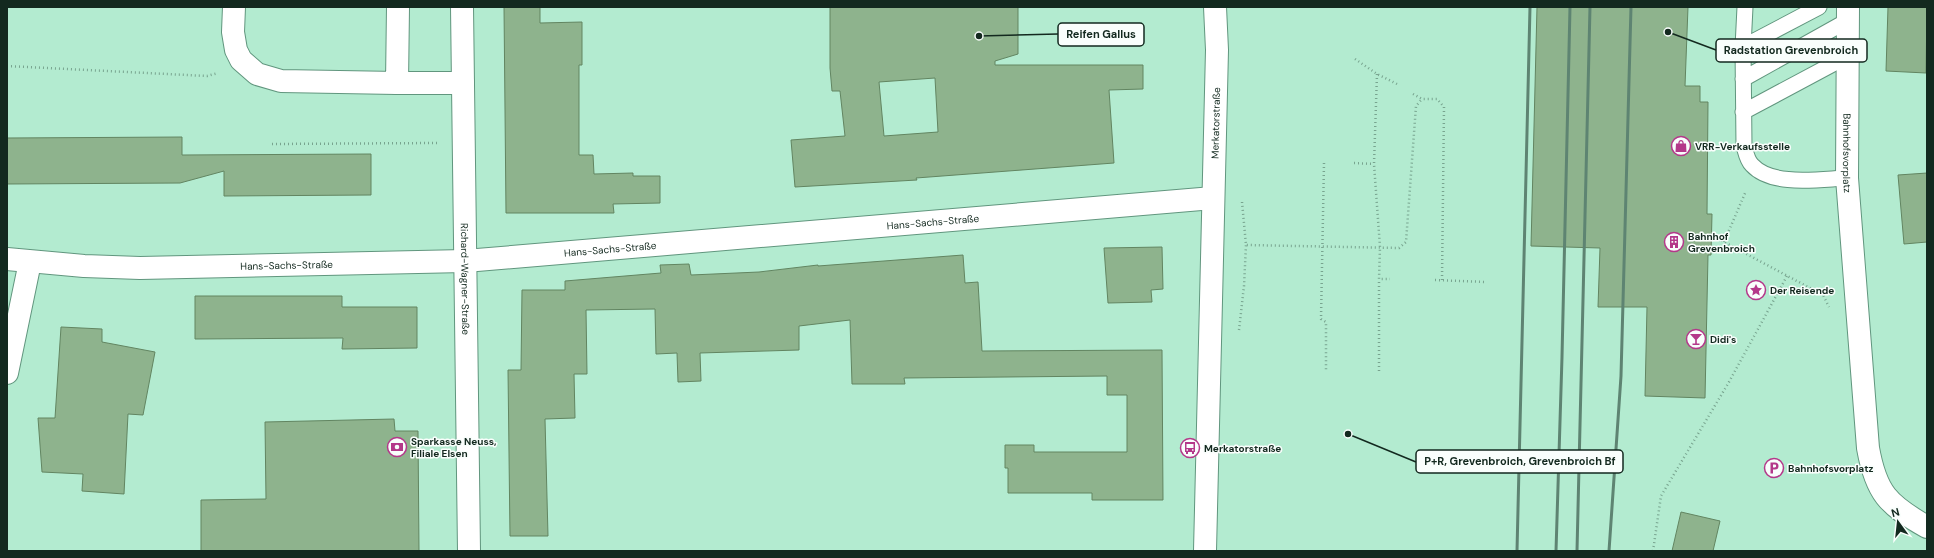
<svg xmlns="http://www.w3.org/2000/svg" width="1934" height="558" font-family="'DM Sans',sans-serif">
<rect width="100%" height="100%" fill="#b3ebd0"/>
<path fill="#8eb38d" stroke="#628561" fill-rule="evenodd" d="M504,7H540V23L582,22V65H579V155H593L594,174L633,173V176H660V203L613,204L614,213H506Z
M830,7H1018V54L995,61V65H1143V89L1109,90L1114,163L916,178L917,180L795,187L791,140L845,136L840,91H832L830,68ZM935,78L938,132L884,136L879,82Z
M1537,7H1688L1685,86H1700V102H1708L1707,214H1712L1711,255H1708L1705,398L1645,396L1647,307H1598L1600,248L1531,246Z
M1888,7H1927L1926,73L1886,71Z
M182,137V155L371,154V195L224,196V171L180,183L7,184V138Z
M1927,173V242L1904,244L1898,175Z
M1162,247L1163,289L1151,290L1152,302L1108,303L1104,248Z
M963,255L965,283L978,282L982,351L1162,350L1163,500H1092V493H1008V468H1005V445H1034V452H1127V395H1107V376L904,378L905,384H852L850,320L799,326V350L700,353L701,381L678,382L677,353L656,354L655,309L586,310L587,374H574L575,418L545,419L548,536H510L508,370H521L522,290H565V281L661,273L660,265L689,264L691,275L759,272L818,265V266Z
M195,296H342V307H417V348L342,349L343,338L195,339Z
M61,327L102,329V342L155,352L143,415L128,414L124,494L82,491L83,474L42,472L38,418H55Z
M394,419L395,431H418L419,551H201V500L266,499L265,422Z
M1681,512L1720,521L1713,551H1672Z"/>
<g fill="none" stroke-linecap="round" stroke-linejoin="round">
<g stroke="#61967e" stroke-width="17">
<path id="service" d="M1745,7L1743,47L1744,146C1746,153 1747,160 1752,165C1772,187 1820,179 1847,178
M1743,47L1819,7
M1743,79L1847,21
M1743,112L1846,57"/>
</g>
<g stroke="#61967e" stroke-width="24">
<g id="minor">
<path d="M234,7L233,32L236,50L241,60L257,74L281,81L397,83L398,7"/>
<path id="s1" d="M462,7L469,551"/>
<path d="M397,83H463"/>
<path id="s2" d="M7,259L84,266L140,268L465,261L1213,198"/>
<path d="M7,373L30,262"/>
<path id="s3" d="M1205,551L1217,50L1215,7"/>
</g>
</g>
<g stroke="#61967e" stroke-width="24">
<g id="tertiary">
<path id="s4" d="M1848,7L1847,178L1868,448C1876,493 1888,505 1927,527"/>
</g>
</g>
<path stroke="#78a48f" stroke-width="2.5" stroke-dasharray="1 3" stroke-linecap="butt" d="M1355,59L1377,74L1397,84
M7,66L207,76L218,73
M1377,74L1374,164L1380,247L1379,279H1390
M1413,94L1422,99H1437L1444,107L1442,280
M272,144L437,143
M1324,163L1321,319L1326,322V370
M1354,163L1374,164
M1242,202L1246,245L1399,248L1406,242L1416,106L1422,99
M1711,235L1823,295L1829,307
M1724,242L1746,191
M1435,280L1486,282
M1239,330L1244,286L1246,245
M1379,371V279
M1653,551L1661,496L1729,382L1787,276"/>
<use href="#service" stroke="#fff" stroke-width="15"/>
<use href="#minor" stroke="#fff" stroke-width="22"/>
<use href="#tertiary" stroke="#fff" stroke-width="22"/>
<path stroke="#5e8472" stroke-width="3" d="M1517,551L1530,7
M1556,551L1562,357L1570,7
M1577,551L1590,7
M1609,551L1621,376L1631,7"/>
</g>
<defs>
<g id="shop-ring" transform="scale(1)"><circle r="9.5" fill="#f9fefc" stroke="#b4388a" stroke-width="1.5"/><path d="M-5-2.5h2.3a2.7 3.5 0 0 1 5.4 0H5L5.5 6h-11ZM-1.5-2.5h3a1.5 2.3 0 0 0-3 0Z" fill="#b4388a"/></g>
<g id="building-ring" transform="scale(1)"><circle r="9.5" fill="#f9fefc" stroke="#b4388a" stroke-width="1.5"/><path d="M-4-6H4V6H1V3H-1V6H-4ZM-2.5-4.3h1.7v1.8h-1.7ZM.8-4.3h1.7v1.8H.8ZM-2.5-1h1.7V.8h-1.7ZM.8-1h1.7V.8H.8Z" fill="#b4388a"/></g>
<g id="sight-ring" transform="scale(1)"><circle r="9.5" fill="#f9fefc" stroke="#b4388a" stroke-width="1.5"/><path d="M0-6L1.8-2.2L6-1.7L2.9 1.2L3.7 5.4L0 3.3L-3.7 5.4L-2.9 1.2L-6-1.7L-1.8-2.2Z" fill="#b4388a"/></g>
<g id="bar-ring" transform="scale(1)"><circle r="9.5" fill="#f9fefc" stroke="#b4388a" stroke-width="1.5"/><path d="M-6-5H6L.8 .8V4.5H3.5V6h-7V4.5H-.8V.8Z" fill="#b4388a"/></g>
<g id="bank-ring" transform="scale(1)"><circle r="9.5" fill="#f9fefc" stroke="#b4388a" stroke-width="1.5"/><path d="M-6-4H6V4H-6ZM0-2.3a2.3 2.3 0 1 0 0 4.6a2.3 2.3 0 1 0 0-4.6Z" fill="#b4388a"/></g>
<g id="bus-ring" transform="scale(1)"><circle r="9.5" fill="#f9fefc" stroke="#b4388a" stroke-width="1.5"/><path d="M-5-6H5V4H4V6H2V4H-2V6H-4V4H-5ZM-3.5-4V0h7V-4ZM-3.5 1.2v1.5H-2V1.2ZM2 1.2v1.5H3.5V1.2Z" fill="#b4388a"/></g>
<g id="parking-ring" transform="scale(1)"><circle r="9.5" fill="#f9fefc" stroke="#b4388a" stroke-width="1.5"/><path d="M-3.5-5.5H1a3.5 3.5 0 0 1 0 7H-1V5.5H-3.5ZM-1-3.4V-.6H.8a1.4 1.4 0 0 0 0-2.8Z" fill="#b4388a"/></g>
</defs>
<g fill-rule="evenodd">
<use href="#shop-ring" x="1681" y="146"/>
<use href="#building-ring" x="1674" y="242"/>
<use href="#sight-ring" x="1756" y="290"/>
<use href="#bar-ring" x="1696" y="339"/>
<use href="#bank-ring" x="397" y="447"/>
<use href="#bus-ring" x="1190" y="448"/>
<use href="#parking-ring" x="1774" y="468"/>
</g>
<g text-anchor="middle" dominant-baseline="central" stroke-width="3" stroke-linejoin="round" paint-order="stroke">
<g font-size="10" fill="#13291f" stroke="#f9fefc">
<text stroke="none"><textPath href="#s3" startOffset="428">Merkatorstraße</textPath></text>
<text stroke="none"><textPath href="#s4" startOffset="146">Bahnhofsvorplatz</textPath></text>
<text stroke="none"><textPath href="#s2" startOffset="928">Hans-Sachs-Straße</textPath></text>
<text stroke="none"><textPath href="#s2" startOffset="604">Hans-Sachs-Straße</textPath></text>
<text stroke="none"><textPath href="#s2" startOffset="280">Hans-Sachs-Straße</textPath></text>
<text stroke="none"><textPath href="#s1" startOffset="272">Richard-Wagner-Straße</textPath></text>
</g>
<g font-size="10" font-weight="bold" fill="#13291f" stroke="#f9fefc" text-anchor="start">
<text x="1695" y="146">VRR-Verkaufsstelle</text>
<text x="1688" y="236">Bahnhof<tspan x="1688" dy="12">Grevenbroich</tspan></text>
<text x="1770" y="290">Der Reisende</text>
<text x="1710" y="339">Didi's</text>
<text x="411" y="441">Sparkasse Neuss,<tspan x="411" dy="12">Filiale Elsen</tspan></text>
<text x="1204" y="448">Merkatorstraße</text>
<text x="1788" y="468">Bahnhofsvorplatz</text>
</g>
</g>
<path fill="none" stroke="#13291f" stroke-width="1.5" d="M979 36L1058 34M1668 32L1716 50M1348 434L1416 462"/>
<g fill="#13291f" stroke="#f9fefc" stroke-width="1.5">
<circle cx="979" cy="36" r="4"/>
<circle cx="1668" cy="32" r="4"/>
<circle cx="1348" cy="434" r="4"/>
</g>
<g fill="#f9fefc" stroke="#13291f" stroke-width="1.5">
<rect x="1058" y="23" width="86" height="23" rx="4"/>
<rect x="1716" y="39" width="151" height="23" rx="4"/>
<rect x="1416" y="450" width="207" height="23" rx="4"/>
</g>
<g font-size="11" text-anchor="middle" font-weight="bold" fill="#13291f">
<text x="1101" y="38">Reifen Gallus</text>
<text x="1791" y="54">Radstation Grevenbroich</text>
<text x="1520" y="465">P+R, Grevenbroich, Grevenbroich Bf</text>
</g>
<rect width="1934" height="558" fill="none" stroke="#13291f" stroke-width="16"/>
<g transform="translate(1898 522) rotate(345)" stroke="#f9fefc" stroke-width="3" paint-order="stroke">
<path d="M0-3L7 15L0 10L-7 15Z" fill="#13291f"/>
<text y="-6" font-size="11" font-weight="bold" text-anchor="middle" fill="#13291f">N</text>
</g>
</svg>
